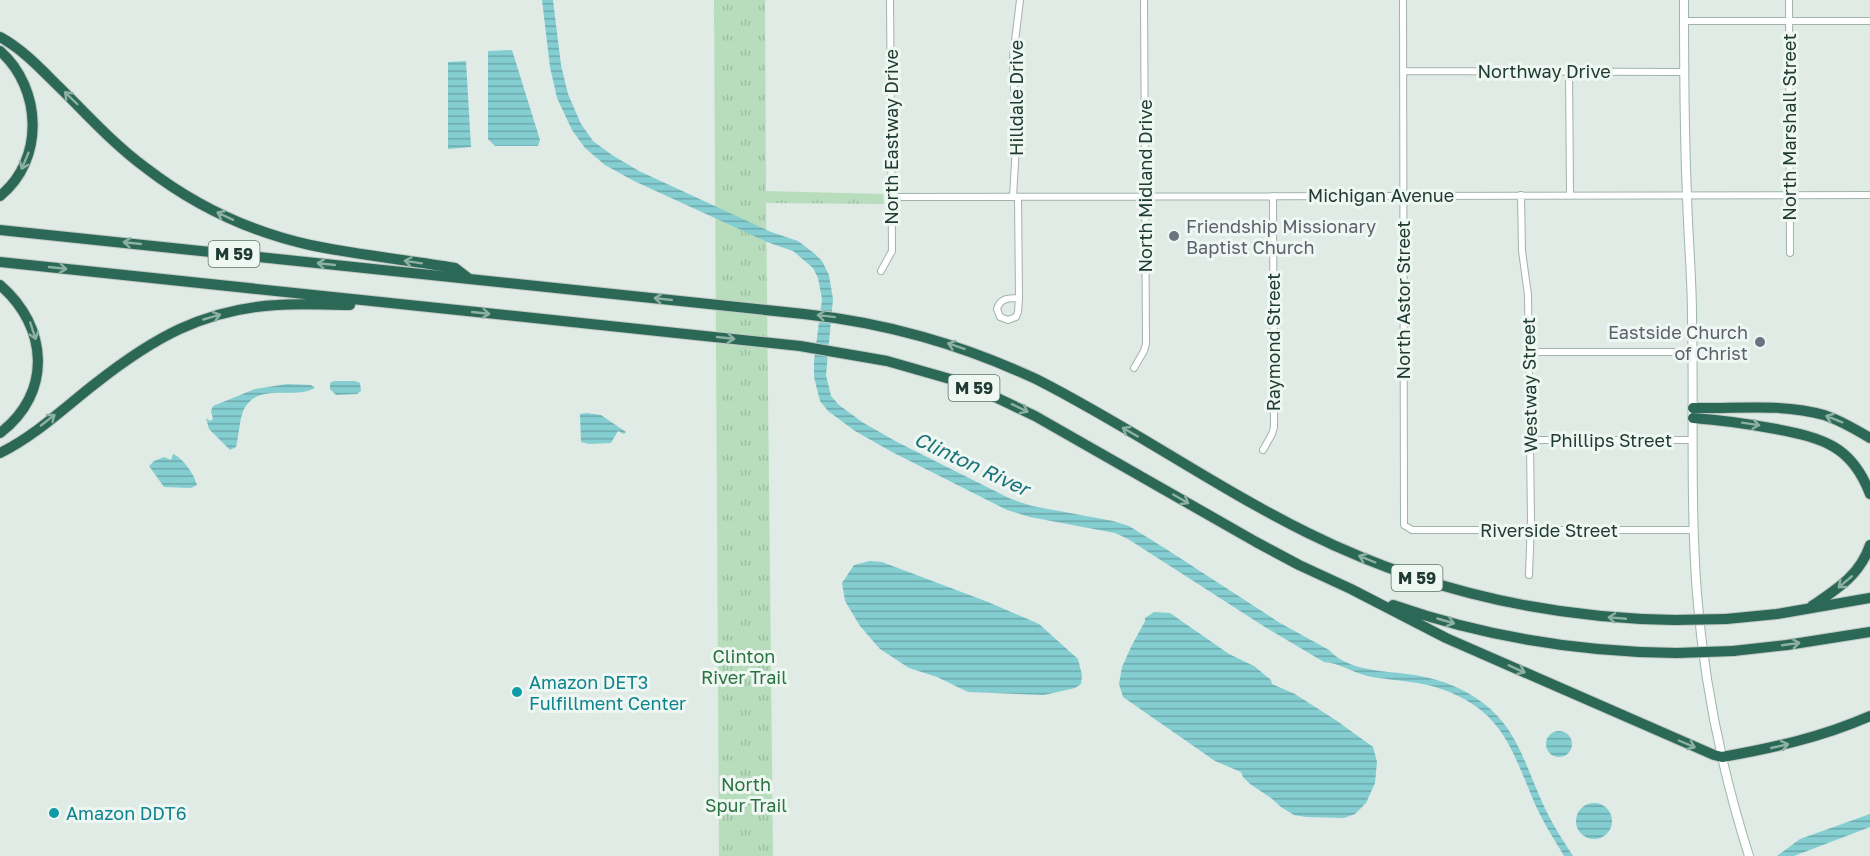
<svg xmlns="http://www.w3.org/2000/svg" width="1870" height="856" font-family="'Golos Text',sans-serif">
<defs>
<pattern id="park-tufts" width="24" height="20" patternUnits="userSpaceOnUse" patternTransform="scale(1.5)"><rect width="24" height="20" fill="#b7ddbd"/><path d="M3 7l-1-3M5 7V3M7 7l1-3M15 17l-1-3M17 17v-4M19 17l1-3" fill="none" stroke="#9dbfa3"/></pattern>
<pattern id="water-rules" width="6" height="5" patternUnits="userSpaceOnUse" patternTransform="scale(1.5)"><rect width="6" height="5" fill="#84ced2"/><path d="M0 2.5h6" fill="none" stroke="#6ca8ab"/></pattern>
</defs>
<rect width="100%" height="100%" fill="#dfebe4"/>
<path fill="url(#park-tufts)" d="M714,0H765L766,191L883,194L884,204L766,203L773,856H719Z"/>
<path fill="url(#water-rules)" d="M542,0H553L561,65L568,94L581,124L593,141L612,155L639,171L771,232L798,241L815,254L822,261L829,275L833,299L826,375L831,396L839,405L862,422L897,442L1011,499L1032,506L1113,521L1129,526L1166,549L1280,623L1329,650C1351,674 1391,670 1420,676C1442,680 1465,689 1483,703C1517,728 1526,767 1543,804C1551,822 1562,839 1573,856H1564C1554,839 1543,822 1535,804C1512,751 1504,712 1444,690C1421,681 1396,681 1372,677C1355,674 1340,663 1324,662L1265,627L1128,539L1115,533L1030,517L1007,510L892,452L855,431L828,411L820,401L814,377V361L822,299L818,278L813,268L793,251L767,242L634,181L605,165L585,148L572,130L557,98L550,67Z
M512,50L540,140L538,146H495L488,139V51Z
M466,61L471,147L448,149V62Z
M334,381H355L360,383L361,391L357,394L336,395L330,389V383Z
M287,384L311,385L315,388C293,400 259,382 244,409C239,420 239,436 236,447L230,450L209,429L206,418L210,421L213,419L211,411L213,406L255,389Z
M587,413L601,415L626,432L624,434L618,431L611,443L589,444L581,442L580,414Z
M173,454C183,458 194,474 197,485L191,488L164,487L149,466L154,461L164,457L171,460Z
M870,561L882,562L988,602L1039,624L1078,659L1082,675L1081,684L1075,688L1044,695L968,692L937,677L909,668L880,649L860,626L845,601L842,583L854,565Z
M1154,612L1170,613L1229,654L1254,666L1271,680L1272,684L1295,694L1337,721L1373,747L1377,762L1375,783L1366,803L1355,814L1344,818L1306,817L1294,815L1281,807L1271,798L1250,784L1243,777L1241,772L1215,761L1123,697L1119,684L1122,667L1131,647L1145,621V618Z
M1546 744a13 13 0 1 1 26 0a13 13 0 1 1-26 0Z
M1576 821a18 18 0 1 1 36 0a18 18 0 1 1-36 0Z
M1870,814V827L1794,856H1777L1800,839Z"/>
<g fill="none" stroke-linecap="round" stroke-linejoin="round">
<g stroke="#a2b3ab" stroke-width="8">
<path id="street" d="M1403,0L1404,525L1412,530H1694
M1789,0L1790,253
M1684,21H1870
M1403,71L1684,72
M1569,71L1570,195
M1521,195L1522,251L1528,295L1531,520L1529,575
M891,197L1870,195
M1013,197L1016,145L1013,58L1020,0
M1018,197L1019,298
M881,271L892,251L890,0
M1019,298L1018,312L1016,317L1008,320L1000,317L997,309C1000,298 1009,298 1019,298Z
M1529,352H1693
M1134,368L1144,351L1146,344L1144,0
M1530,440H1693
M1263,450L1272,434L1274,427L1273,196"/>
</g>
<g stroke="#9eb7ab" stroke-width="10">
<path id="secondary" d="M1684,0C1684,65 1684,130 1687,195C1688,236 1692,277 1692,317C1694,409 1690,502 1697,594C1704,683 1722,771 1749,856"/>
</g>
<g stroke="#c1c8c5" stroke-width="12">
<path id="highway" d="M0,37C22,49 39,67 56,84C85,112 113,144 146,168C194,205 251,232 310,245C358,255 407,260 455,268L468,278
M0,51C42,88 45,160 0,196
M0,230L804,314C887,323 960,344 1036,379C1129,426 1215,487 1308,533C1423,590 1547,618 1675,620
M0,262L800,346L887,361L950,379L993,396L1035,416L1256,542L1299,565L1351,589L1446,638L1714,755L1722,757C1773,748 1822,737 1870,716
M0,285C48,326 53,393 0,433
M1693,408C1736,409 1783,403 1824,415C1840,420 1855,429 1870,438
M1693,418C1721,420 1749,424 1776,429C1823,438 1852,446 1870,494
M0,453C35,436 65,407 96,383C152,339 203,309 277,305C301,303 325,305 350,305
M1393,605C1485,637 1580,652 1677,653
M1812,606C1837,589 1860,575 1870,545
M1726,619L1777,614L1870,598
M1733,651L1787,645L1870,632"/>
</g>
<use href="#street" stroke="#fff" stroke-width="6"/>
<use href="#secondary" stroke="#fff" stroke-width="8"/>
<use href="#highway" stroke="#2b6855" stroke-width="10"/>
<g stroke="#c1c8c5" stroke-width="12" stroke-linecap="butt">
<path id="highway-bridge" d="M1675,620L1726,619
M1677,653L1733,651"/>
</g>
<use href="#highway-bridge" stroke="#2b6855" stroke-width="10"/>
</g>
<defs><path id="oneway-shaft" d="M-6 0H5M1.5-3L5.5 0L1.5 3" fill="none" stroke-width="1.6" stroke-linecap="round" stroke-linejoin="round" transform="scale(1.5)"/></defs>
<g stroke="#8db0a4">
<use href="#oneway-shaft" transform="translate(71 98) rotate(-136)"/>
<use href="#oneway-shaft" transform="translate(25 161) rotate(113)"/>
<use href="#oneway-shaft" transform="translate(225 216) rotate(-155)"/>
<use href="#oneway-shaft" transform="translate(132 243) rotate(-174)"/>
<use href="#oneway-shaft" transform="translate(413 262) rotate(-171)"/>
<use href="#oneway-shaft" transform="translate(326 264) rotate(-174)"/>
<use href="#oneway-shaft" transform="translate(58 268) rotate(6)"/>
<use href="#oneway-shaft" transform="translate(663 299) rotate(-174)"/>
<use href="#oneway-shaft" transform="translate(481 313) rotate(6)"/>
<use href="#oneway-shaft" transform="translate(826 316) rotate(-173)"/>
<use href="#oneway-shaft" transform="translate(212 317) rotate(-16)"/>
<use href="#oneway-shaft" transform="translate(33 331) rotate(72)"/>
<use href="#oneway-shaft" transform="translate(726 338) rotate(6)"/>
<use href="#oneway-shaft" transform="translate(956 346) rotate(-161)"/>
<use href="#oneway-shaft" transform="translate(1020 408) rotate(26)"/>
<use href="#oneway-shaft" transform="translate(1834 419) rotate(-158)"/>
<use href="#oneway-shaft" transform="translate(48 420) rotate(-38)"/>
<use href="#oneway-shaft" transform="translate(1751 424) rotate(9)"/>
<use href="#oneway-shaft" transform="translate(1130 432) rotate(-150)"/>
<use href="#oneway-shaft" transform="translate(1181 499) rotate(30)"/>
<use href="#oneway-shaft" transform="translate(1367 559) rotate(-157)"/>
<use href="#oneway-shaft" transform="translate(1845 582) rotate(140)"/>
<use href="#oneway-shaft" transform="translate(1617 618) rotate(-175)"/>
<use href="#oneway-shaft" transform="translate(1446 621) rotate(16)"/>
<use href="#oneway-shaft" transform="translate(1791 644) rotate(-8)"/>
<use href="#oneway-shaft" transform="translate(1517 669) rotate(24)"/>
<use href="#oneway-shaft" transform="translate(1687 744) rotate(23)"/>
<use href="#oneway-shaft" transform="translate(1780 746) rotate(-13)"/>
</g>
<g fill="#6b7280" stroke="#eff7f3" stroke-width="2">
<circle cx="1174" cy="236" r="6"/>
<circle cx="1760" cy="342" r="6"/>
</g>
<g fill="#0f9aa8" stroke="#eff7f3" stroke-width="2">
<circle cx="517" cy="692" r="6"/>
<circle cx="54" cy="813" r="6"/>
</g>
<g text-anchor="middle" dominant-baseline="central" stroke-width="6" stroke-linejoin="round" paint-order="stroke">
<g fill="#eff7f3" stroke="#5e736b" stroke-width="1.5">
<rect x="208.5" y="241" width="51" height="26" rx="4.5"/>
<rect x="948.5" y="375" width="51" height="26" rx="4.5"/>
<rect x="1391.5" y="565" width="51" height="26" rx="4.5"/>
</g>
<g font-size="16" font-weight="bold" fill="#203b31">
<text x="234" y="254">M 59</text>
<text x="974" y="388">M 59</text>
<text x="1417" y="578">M 59</text>
</g>
<g font-size="18" fill="#203b31" stroke="#eff7f3">
<text x="1544" y="71">Northway Drive</text>
<text transform="translate(1016 98) rotate(-90)">Hilldale Drive</text>
<text transform="translate(1789 127) rotate(-90)">North Marshall Street</text>
<text transform="translate(891 137) rotate(-90)">North Eastway Drive</text>
<text transform="translate(1145 186) rotate(-90)">North Midland Drive</text>
<text x="1381" y="195">Michigan Avenue</text>
<text transform="translate(1403 300) rotate(-90)">North Astor Street</text>
<text transform="translate(1273 342) rotate(-90)">Raymond Street</text>
<text transform="translate(1529 385) rotate(-91)">Westway Street</text>
<text x="1611" y="440">Phillips Street</text>
<text x="1549" y="530">Riverside Street</text>
</g>
<g font-size="18" fill="#5b616d" stroke="#eff7f3" text-anchor="start">
<text x="1186" y="226">Friendship Missionary<tspan x="1186" dy="21">Baptist Church</tspan></text>
<text x="1748" y="332" text-anchor="end">Eastside Church<tspan x="1748" dy="21">of Christ</tspan></text>
</g>
<g font-size="18" fill="#29733e" stroke="#eff7f3">
<text x="744" y="656">Clinton<tspan x="744" dy="21">River Trail</tspan></text>
<text x="746" y="784">North<tspan x="746" dy="21">Spur Trail</tspan></text>
</g>
<g font-size="18" fill="#0d838f" stroke="#eff7f3" text-anchor="start">
<text x="529" y="682">Amazon DET3<tspan x="529" dy="21">Fulfillment Center</tspan></text>
<text x="66" y="813">Amazon DDT6</text>
</g>
<g font-size="20" font-style="italic" fill="#187279" stroke="#eff7f3">
<text transform="translate(972 463) rotate(25)">Clinton River</text>
</g>
</g>
</svg>
